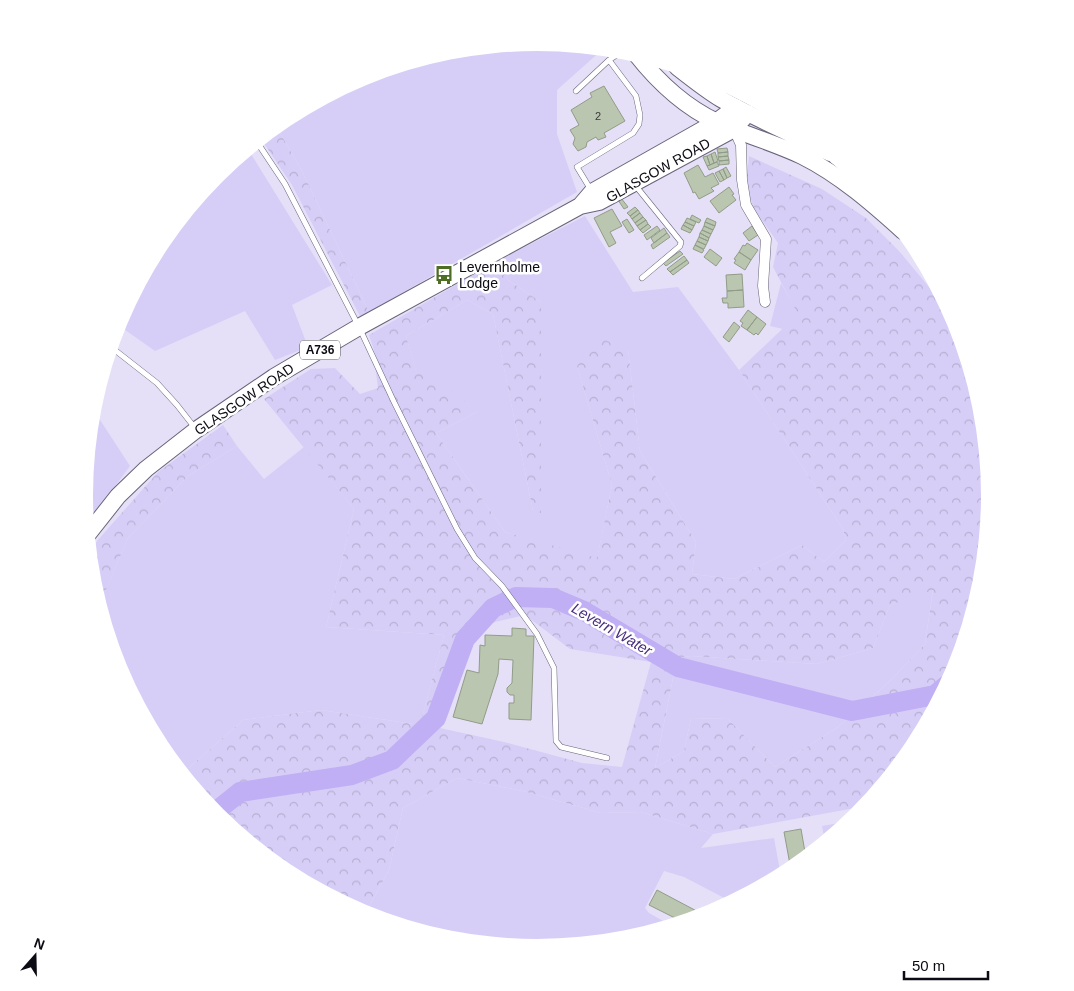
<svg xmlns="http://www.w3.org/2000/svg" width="1074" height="991" font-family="Helvetica,sans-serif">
<defs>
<pattern id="forest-crowns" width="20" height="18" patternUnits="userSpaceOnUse" patternTransform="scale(1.25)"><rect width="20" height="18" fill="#d7cef7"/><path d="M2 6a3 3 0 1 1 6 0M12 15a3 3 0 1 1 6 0" fill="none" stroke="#b7b0d3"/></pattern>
</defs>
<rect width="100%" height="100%" fill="#e5e0f7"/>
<path fill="#d7cef7" d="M537,43L603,49L557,90V134L577,192L369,312L302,171L276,126L286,119L364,77L449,51Z
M248,149L332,285L292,305L308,347L275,360L245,311L155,351L118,325L119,322L161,244L217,175Z
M585,216L633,292L678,287L739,370L843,529L846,540L824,562L802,545L734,579L692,574L696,542L640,451L628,349L577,366L612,485L597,559L505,532L436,433L477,412L417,375L406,336L467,300L493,314L533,511L541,302L508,280L499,260Z
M781,283L799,314L783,329L770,326Z
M93,409L130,466L87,524L84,495Z
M237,446L264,479L304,447L354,509L326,627L444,635L420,725L321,710L243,720L182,774L160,747L118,669L100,603L128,538L188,476Z
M933,589L925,644L890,681L838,727L775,767L728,719L691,718L684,751L655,768L677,658L691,656L817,664L873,648L890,605Z
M457,778L523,791L601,813L641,812L713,834L701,848L774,838L781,876L732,902L684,877L664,871L645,908L649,913L672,926L625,940L537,948L448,940L365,914L389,870L403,808Z
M839,823L841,830L825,842L822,826Z"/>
<path fill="url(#forest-crowns)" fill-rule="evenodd" d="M276,126L302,171L369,312L361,318L292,185L261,139Z
M749,156L822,189L866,218L899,251L949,311L956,322L981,407L990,496L981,584L955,669L913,747L866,806L713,834L641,812L601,813L523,791L457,778L403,808L389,870L365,914L285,872L216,816L182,774L243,720L321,710L420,725L444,635L326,627L354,509L264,399L311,369L335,368L360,394L378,388L375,365L378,363L369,335L499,260L508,280L541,302V513L533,511L493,314L467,300L406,336L417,374L429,370L477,412L436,433L505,532L597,558L612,485L577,366L600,338L628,349L640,451L696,542L692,574L734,579L802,545L824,562L846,540L843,529L739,370L798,314L773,267L778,243L754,209L746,185ZM933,590L925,644L890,681L838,727L775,767L728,719L691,718L684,751L655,768L677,658L691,656L817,664L873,648L890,605ZM525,615L570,649L651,662L622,767L582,763L504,742L440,728L454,688L482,625Z
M223,425L237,446L188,476L128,538L99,606L93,584L90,554L97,541L158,472Z"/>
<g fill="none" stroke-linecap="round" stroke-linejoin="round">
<path stroke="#c0aff4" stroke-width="20" d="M214,813L240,792L352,775L392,760L436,718L465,639L493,608L516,597L553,598L584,611L678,667L852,711L935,695L947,685"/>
</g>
<path fill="#bac6b0" stroke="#919c88" d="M604,86L625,121L604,133L606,137L598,140L596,137L587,142L586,147L578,151L573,144L575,138L570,130L579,125L571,110L592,97L590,93Z
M727,148L728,152L718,153L717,149Z
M715,152L718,161L714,163L711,154Z
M728,152V156L718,157V153Z
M711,154L714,163L710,165L707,156Z
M707,156L710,165L707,166L703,157Z
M728,156L729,160L719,161L718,157Z
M729,160V164L719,165V161Z
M717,162L719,166L709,170L707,166Z
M698,165L705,177L713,173L719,184L711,188L714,191L699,199L695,192L693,193L692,190L684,173Z
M726,167L731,176L727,178L723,169Z
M723,169L727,178L724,180L719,171Z
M719,171L724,180L720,182L715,173Z
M729,187L734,194L732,195L736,200L719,213L710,201Z
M621,198L628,207L624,209L618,200Z
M635,207L638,210L630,216L627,213Z
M612,209L622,226L610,232L616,243L609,247L594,218Z
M638,210L640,213L632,219L630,216Z
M640,213L643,217L635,223L632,219Z
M692,215L701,220L699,223L690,219Z
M643,217L646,220L637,226L635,223Z
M687,218L696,222L694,226L685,222Z
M707,218L716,222L715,226L705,222Z
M627,219L634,230L629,233L622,222Z
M646,220L648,224L640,230L637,226Z
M685,222L694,226L692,230L683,225Z
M705,222L715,226L713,230L704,226Z
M648,224L651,227L643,233L640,230Z
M683,225L692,230L690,233L681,229Z
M657,226L660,230L647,240L644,235Z
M704,226L713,230L711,234L702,230Z
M752,226L758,235L749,241L743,233Z
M664,228L667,233L654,243L651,238Z
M702,230L711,234L709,238L700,233Z
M667,233L670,237L653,249L651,245Z
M700,233L709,238L708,241L699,237Z
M699,237L708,241L706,245L697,241Z
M697,241L706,245L704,249L695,245Z
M747,243L758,250L751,260L739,252L743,245L745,246Z
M695,245L704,250L702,253L693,249Z
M710,249L722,258L716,266L704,257Z
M680,251L683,254L666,266L663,263Z
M739,252L751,260L745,270L734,263L736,260L734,259Z
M684,256L687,260L670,272L667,269Z
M687,260L689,263L673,275L670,272Z
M742,274L743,290L727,291L726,275Z
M743,290L744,307L728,308V303H723L722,298H727V291Z
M748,310L757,317L747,330L741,326L743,323L740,321Z
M757,317L766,324L758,335L756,333L754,335L747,330Z
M734,322L740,327L729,342L723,337Z
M512,628L526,629V636H534L531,720L509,719V703H514V695H510L507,692V688L512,683L513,660L499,659L498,674L482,724L453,717L467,670L479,673L480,645L485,646V635L512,636Z
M801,829L806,858L791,870L784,832Z
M657,890L706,916L683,922L649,905Z"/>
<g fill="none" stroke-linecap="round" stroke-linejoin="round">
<g stroke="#696479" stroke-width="6">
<path id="lane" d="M576,91L609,60L623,51
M257,142L285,184L359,327L394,402L457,529L475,558L502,586L537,634L554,668L556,741L561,747L607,758
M635,185L681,242L680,246L642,278
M591,190L577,167L633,133L639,124L640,115L636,96L609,60
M111,347L157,383L177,405L195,428"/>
</g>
<g stroke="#696479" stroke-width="11">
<path id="street" d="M734,129L741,145L742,180L746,205L766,239L763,286L765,302"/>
</g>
<g stroke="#696479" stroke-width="18">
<path id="primary" d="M636,54C658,82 685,107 717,122C745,135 775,143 802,156C840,175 873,204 903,231
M677,67C691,78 706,90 721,99C756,119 794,134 830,153
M580,206L592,192L716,122L736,107
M88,534L118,496L146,469L196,430L274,377L359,327L580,206L599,202L734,129L748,113"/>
</g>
<use href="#lane" stroke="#fff" stroke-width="5"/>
<use href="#street" stroke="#fff" stroke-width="10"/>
<use href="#primary" stroke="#fff" stroke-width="16"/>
</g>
<defs>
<g id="bus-bare" transform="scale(1.5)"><path d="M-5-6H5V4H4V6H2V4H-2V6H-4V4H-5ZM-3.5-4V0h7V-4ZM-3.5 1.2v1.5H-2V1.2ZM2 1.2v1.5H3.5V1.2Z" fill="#4c6d23" stroke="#fff" stroke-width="2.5" paint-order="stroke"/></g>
</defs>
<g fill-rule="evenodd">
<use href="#bus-bare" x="444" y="275"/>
</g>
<g text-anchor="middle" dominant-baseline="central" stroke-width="5" stroke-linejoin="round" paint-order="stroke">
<g font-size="11" fill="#38393a">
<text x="598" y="116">2</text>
</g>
<rect fill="#fff" stroke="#555459" stroke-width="1" x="300" y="340.5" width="40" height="19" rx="4"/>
<g font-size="12" font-weight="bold" fill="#0c0a12">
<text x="320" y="350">A736</text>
</g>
<g font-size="14" fill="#0c0a12" stroke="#fff">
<text transform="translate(658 170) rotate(-29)">GLASGOW ROAD</text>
<text transform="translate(244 399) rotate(-34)">GLASGOW ROAD</text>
</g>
<g font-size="14" fill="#0c0a12" stroke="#fff" text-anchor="start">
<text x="459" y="267">Levernholme<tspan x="459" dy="16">Lodge</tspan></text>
</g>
<g font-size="15" font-style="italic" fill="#4a2f7e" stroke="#fff">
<text transform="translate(612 629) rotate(30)">Levern Water</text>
</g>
</g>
<path d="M0 0H1074V991H0ZM93 495a444 444 0 1 1 888 0a444 444 0 1 1-888 0Z" fill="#fff" fill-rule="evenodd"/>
<g transform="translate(35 956) rotate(20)" stroke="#ffffff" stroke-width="4" paint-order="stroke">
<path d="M0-4L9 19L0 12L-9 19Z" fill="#0c0a12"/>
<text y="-8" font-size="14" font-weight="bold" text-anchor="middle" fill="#0c0a12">N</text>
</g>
<path d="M904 971v8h84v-8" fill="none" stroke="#0c0a12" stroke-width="2.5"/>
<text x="912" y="971" font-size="15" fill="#0c0a12" stroke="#ffffff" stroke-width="4" paint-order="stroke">50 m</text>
</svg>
